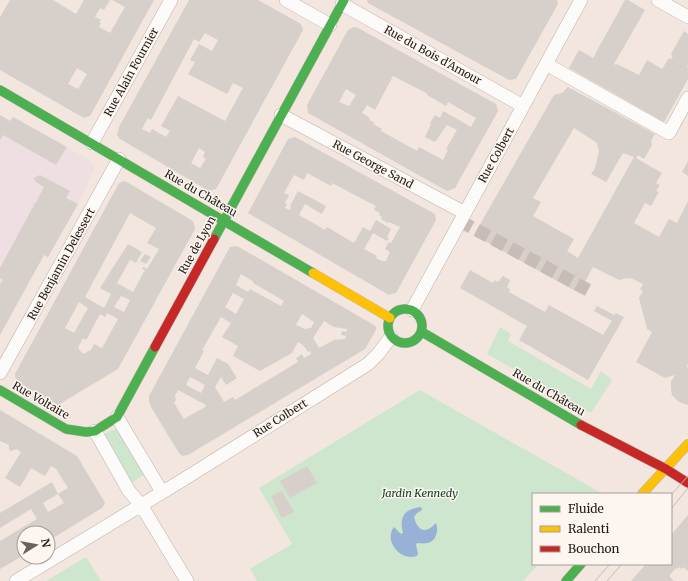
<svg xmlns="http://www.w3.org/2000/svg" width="688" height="581" font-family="Merriweather,serif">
<rect width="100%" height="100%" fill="#f2e6de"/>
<path fill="#f0dfe2" d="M0,115L10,121L13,117L91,161L94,169L78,204L48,257L44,255L0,335Z"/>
<path fill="#cee6ce" d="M500,327L511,334L508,341L591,389L601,371L612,380L591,413L487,354Z
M420,390L603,494H533V564H539L523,581H257L250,569L292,544L259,488Z
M115,429L119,431L144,475L130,484L104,434Z
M86,557L101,581H46Z"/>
<path fill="#98b1d6" d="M421,507L422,510L417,513L414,517C418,532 426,534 436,523C439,530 436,542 427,543C424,544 420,543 417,543L416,545L418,553L417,556C401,562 383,541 394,527L401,534L403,533C399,517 404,509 421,507Z"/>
<path fill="#d7cfc9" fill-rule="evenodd" d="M10,0H53L76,14L84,0H110L104,10L100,8L95,17L101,20L99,22L101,23L99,27L110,33L125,7L112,0H154L90,116L84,118L0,70V17ZM77,68L87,74L78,89L68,84Z
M189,0H258L301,24L303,30L216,189L209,191L120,139L117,135L119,127ZM205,33L218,40L212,51L199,44L190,60L195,62L188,74L227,94L233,83L243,88L225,121L178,96L161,126L170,131L166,137L152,129L150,133L142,129L148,118L151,120L194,39L199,42ZM199,148L205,152L203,157L206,159L200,168L191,163Z
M367,0H557L558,4L516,79L509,80L368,3Z
M625,0H628L645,10L614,64L616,65L617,64L639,75L647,60L662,69L669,58L671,59L673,56L671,54L684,31L688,34V65L687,67L688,68V79L664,122L569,68L579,50L593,58Z
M354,27L358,28L496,104L498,111L455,188L447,191L308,113L307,105L348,30ZM393,76L428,94L427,95L446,106L448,102L476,118L471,127L443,111L440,118L435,115L430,123L431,124L425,137L435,142L447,125L457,130L446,149L448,150L443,160L419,147L417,151L381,131L382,129L373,124L374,122L369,120L370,118L362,113L367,105L375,110ZM346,89L356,95L349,106L339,102Z
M568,87L655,134L651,141L652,145L644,159L638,155L636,158L662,173L656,183L660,185L656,191L659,192L651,206L645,203L634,223L659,237L669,219L677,223L688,201V363L687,366L688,368V405L679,402L672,395L671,389V382L675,375L665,378L636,362L652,332L647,329L639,298L643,291L640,289L643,284L631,278L630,279L626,278L619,280L593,267L579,293L474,235L554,95L562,93ZM574,128L597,143L599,151L595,168L591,174L606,182L623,153L634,157L578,258L567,251L574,239L533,216L541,202L533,198Z
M0,115L10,121L13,117L67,147L56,165L3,135L0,140Z
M295,137L435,214L436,220L396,293L389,295L248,213L288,139ZM307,173L331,186L332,183L376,206L374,210L380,213L379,215L382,217L381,219L388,223L389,222L400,227L391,243L389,242L385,249L390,252L386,261H382L376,258L377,256L364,249L373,233L387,241L389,238L387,237L391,229L376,220L370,231L363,227L354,243L327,227L325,230L299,215L305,204L322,214L326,206L298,191L290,206L291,207L290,210L285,208L287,204L285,203L289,195L284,193L294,175L304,180Z
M688,161V176L682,172Z
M40,175L70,191L66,198L78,204L48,257L44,255L0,335V284L3,280L0,278V268L34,205L32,203L35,204L44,187L36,182L34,178Z
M125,181L193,221L195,229L118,369L58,405L16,381L15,374L119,183ZM130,213L156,228L147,243L159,249L147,269L143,267L142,269L145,270L133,292L117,283L130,260L136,263L142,252L128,244L100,288L111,294L104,308L85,297ZM121,296L130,300L124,312L114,307ZM79,302L88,308L74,333L65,328ZM107,313L118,319L102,348L94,344L91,350L83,354L78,348L83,338L86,340L100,314L105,317Z
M237,246L374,325L376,327V330L365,349L188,455L182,456L179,453L151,407L149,401V396L230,247ZM241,274L254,282L253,283L284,301L281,306L250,289L248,292L236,285ZM233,293L244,299L236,314L225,307ZM302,314L314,322L311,328H309L305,329L296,325ZM221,317L231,323L222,337L238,346L233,356L260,371L292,353L298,342L303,345L308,352L310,351L311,354L304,358L302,354L296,358L298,362L235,400L233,397L224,402L215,387L221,377L226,385L237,378L228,364L217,358L208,375L195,368L204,351L202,350ZM324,321L334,327L347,329V332L342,331L341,335L346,336L345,339L334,340L319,348L313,338ZM190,377L205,385L201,393L186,385ZM178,390L206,405L205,407L184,419L174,403L176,400L175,396Z
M145,254L151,257L146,264L140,261Z
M470,270L493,283L495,280L498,282L503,276L510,280L507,287L510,289L509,292L545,312L549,305L603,335L612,321L594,311L597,306L614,315L616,313L624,317L588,380L519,340L527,326L460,288Z
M0,410L77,456L105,503L102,508L48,541V533H24V555L0,569V541L37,519L31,509L0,528V513L52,482L58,494L43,503L48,512L64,503L58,494L68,488L56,469L51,466L45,476L31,468L20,487L5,478L21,452L16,449L12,451L9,450V445L0,441Z
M307,466L317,483L290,498L280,481Z
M282,491L294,512L282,518L271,496Z
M688,515V571L683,567L681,569L679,567L677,569L676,568L669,576L674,581H631L646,564H671V535Z"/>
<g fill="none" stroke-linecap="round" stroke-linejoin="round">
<path stroke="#c8bdb6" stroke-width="13" stroke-dasharray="13 6" stroke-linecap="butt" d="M460,221L588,290"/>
<g stroke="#bbb2ab" stroke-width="14">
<path id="street" d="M286,0L330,25
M658,0L688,17
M342,4L523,106
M546,64L669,133L688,98
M281,115L465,213
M92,143L171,0
M412,310L581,0
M0,373L119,159
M117,417L162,492
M95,431L129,491L141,505L187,581
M16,581L181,481L368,364L378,354L391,337"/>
</g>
<g stroke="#bbb2ab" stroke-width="10">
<path id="fast" d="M0,90L313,273
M214,239L344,0
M388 326a17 17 0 1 1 34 0a17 17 0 1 1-34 0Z
M422,332L581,425
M0,390L66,429L86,432L95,431L117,417L155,347
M566,581L581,564"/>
</g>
<g stroke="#bbb2ab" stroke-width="10">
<path id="slow" d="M313,273L390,318
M642,494L688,444"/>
</g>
<g stroke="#bbb2ab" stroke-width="10">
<path id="jam" d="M155,347L214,239
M581,425L666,469L688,483"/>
</g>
<use href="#street" stroke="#fdfbfa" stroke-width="13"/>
<use href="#fast" stroke="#4caf50" stroke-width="9"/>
<use href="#slow" stroke="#ffc107" stroke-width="9"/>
<use href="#jam" stroke="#c62828" stroke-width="9"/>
<path stroke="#c2bebc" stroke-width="1" d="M671,495L688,476
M671,509L688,488
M595,581L610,564
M607,581L622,564"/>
</g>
<g text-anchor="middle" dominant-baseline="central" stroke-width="3" stroke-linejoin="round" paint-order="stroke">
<g font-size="11" fill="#221b16" stroke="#fdf5ef">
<text transform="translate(433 55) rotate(29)">Rue du Bois d'Amour</text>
<text transform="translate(131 72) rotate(-61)">Rue Alain Fournier</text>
<text transform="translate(496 155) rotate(-61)">Rue Colbert</text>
<text transform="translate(373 164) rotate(28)">Rue George Sand</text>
<text transform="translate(201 193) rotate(30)">Rue du Château</text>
<text transform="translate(197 245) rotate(-61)">Rue de Lyon</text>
<text transform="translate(61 264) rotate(-61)">Rue Benjamin Delessert</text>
<text transform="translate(549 392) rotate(30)">Rue du Château</text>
<text transform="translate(41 400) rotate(30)">Rue Voltaire</text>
<text transform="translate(280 418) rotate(-32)">Rue Colbert</text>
</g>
<g font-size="11" font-style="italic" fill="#0c4124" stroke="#fdf5ef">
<text x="420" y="493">Jardin Kennedy</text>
</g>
</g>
<rect x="532" y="493" width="140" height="72" fill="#fdf5ef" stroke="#a59e98"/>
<rect x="540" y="506" width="20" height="6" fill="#4caf50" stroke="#a59e98"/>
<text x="568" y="513" font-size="12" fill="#221b16">Fluide</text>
<rect x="540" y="526" width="20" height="6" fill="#ffc107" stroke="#a59e98"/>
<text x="568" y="533" font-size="12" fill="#221b16">Ralenti</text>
<rect x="540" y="546" width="20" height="6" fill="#c62828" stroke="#a59e98"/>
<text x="568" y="553" font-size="12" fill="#221b16">Bouchon</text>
<g transform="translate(36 545) rotate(79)"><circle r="19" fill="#fdf5ef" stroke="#a59e98"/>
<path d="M0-3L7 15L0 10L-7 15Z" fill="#6b625c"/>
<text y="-6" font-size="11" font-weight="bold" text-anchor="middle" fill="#221b16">N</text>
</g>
</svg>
